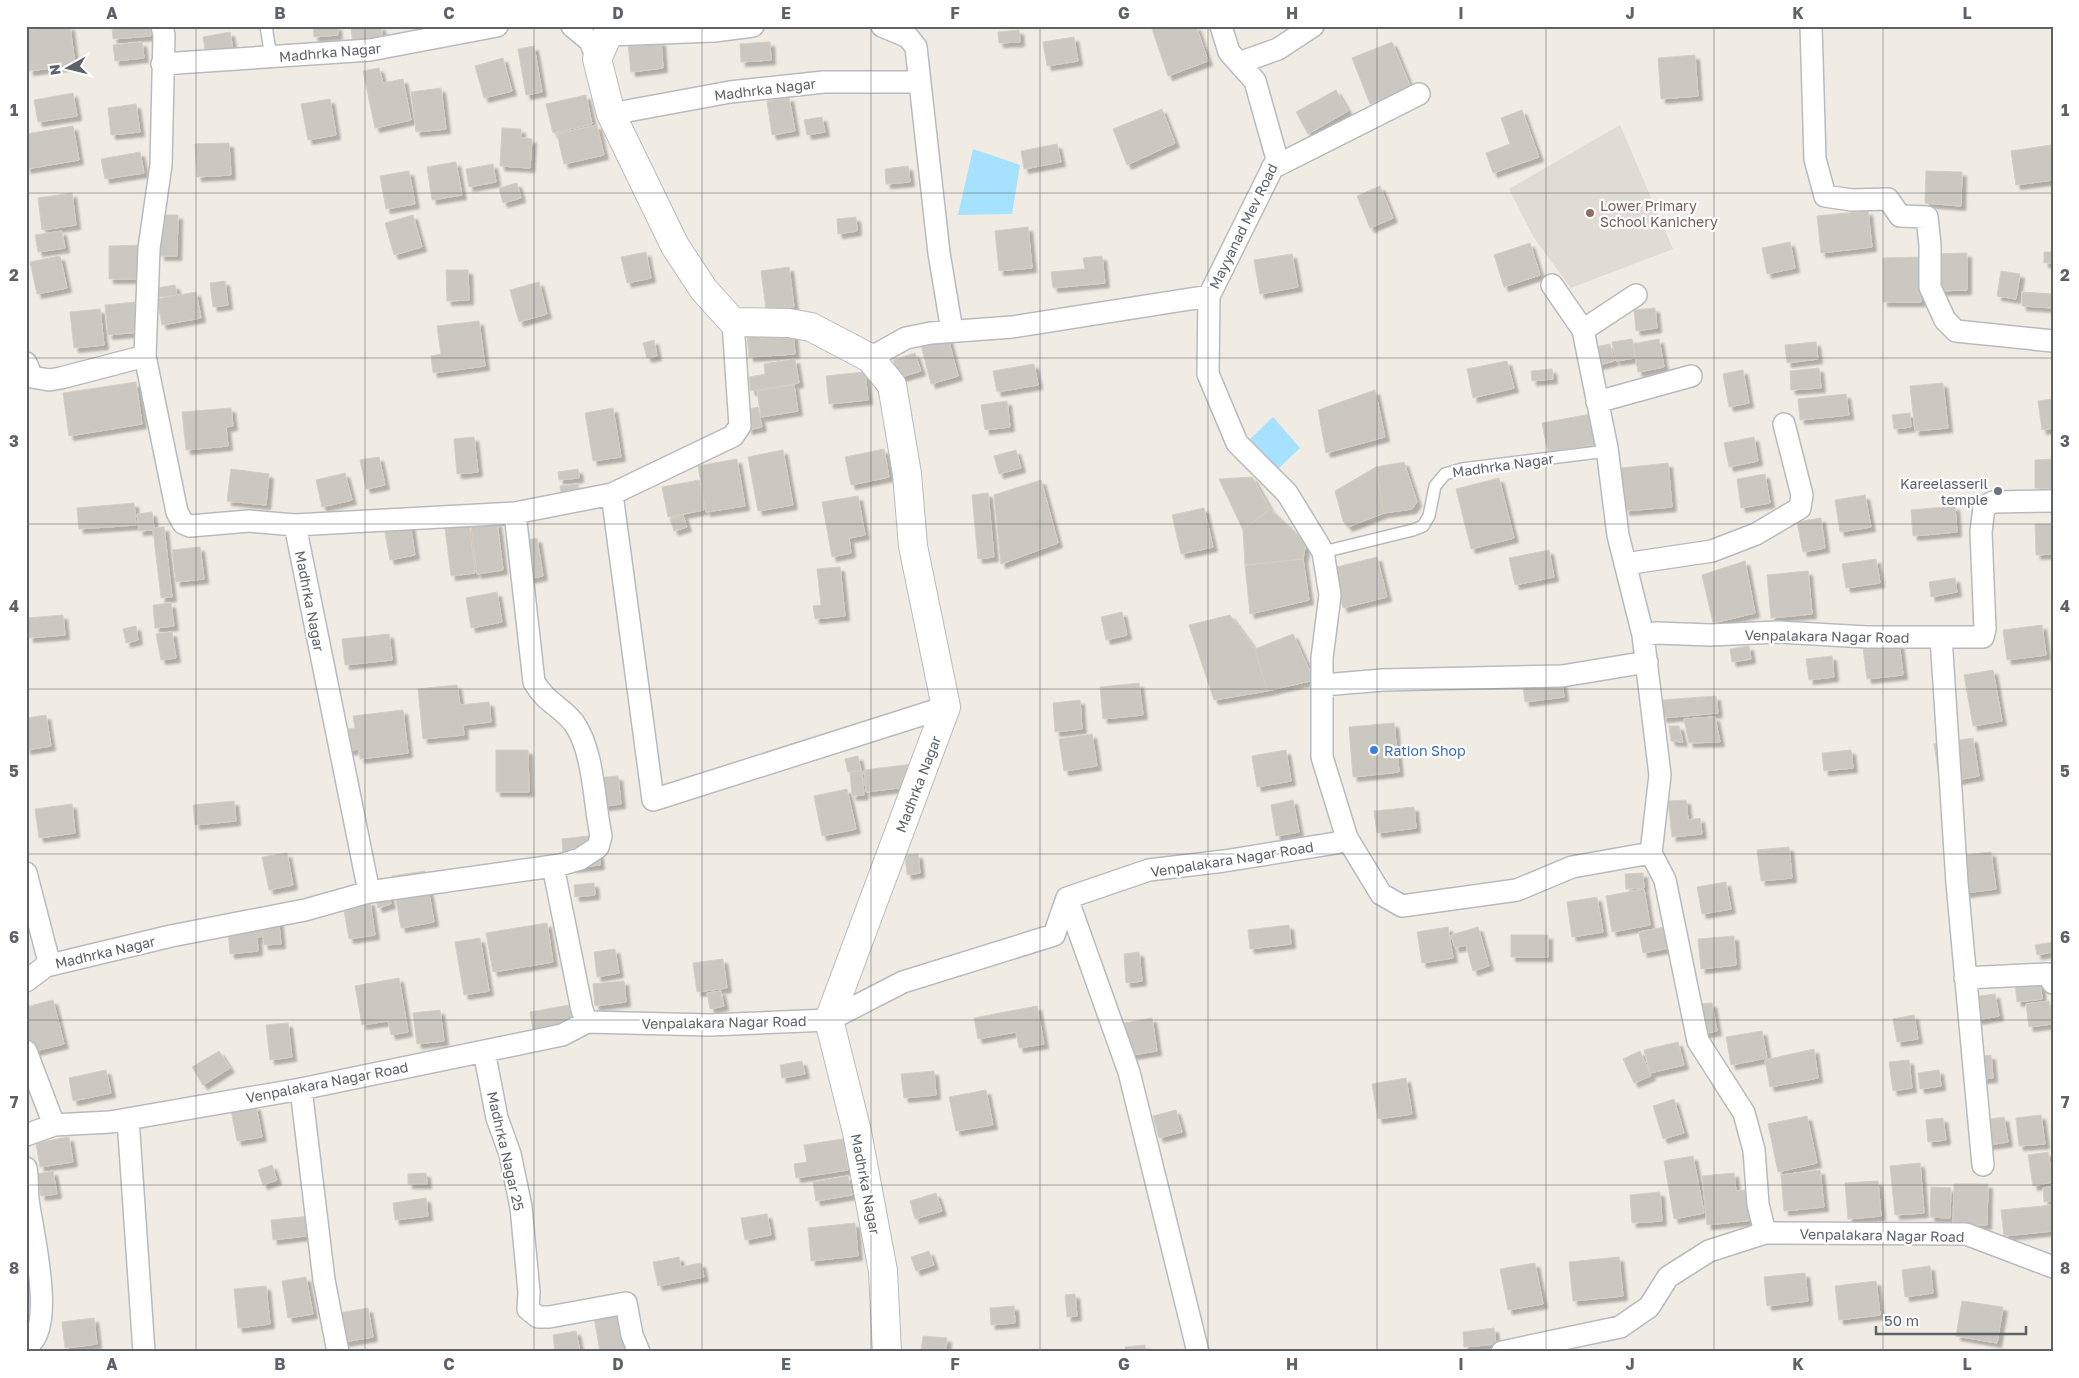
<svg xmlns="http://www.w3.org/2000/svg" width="2079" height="1378" font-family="'Golos Text',sans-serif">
<defs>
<filter id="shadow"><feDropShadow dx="4.5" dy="4.5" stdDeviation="1" flood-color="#0004"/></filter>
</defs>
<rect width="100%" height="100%" fill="#f0ece4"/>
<path fill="#e0dbd3" d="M1620,125L1673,249L1571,288L1534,238L1509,189Z"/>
<path fill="#a6e1ff" d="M973,149L1020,165L1012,214L958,215Z
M1273,417L1300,448L1278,469L1250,439Z"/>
<path fill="#cbc7c1" stroke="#d6cec2" filter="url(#shadow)" d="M70,26L75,65L29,71L26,30Z
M112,26H151V36L113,39Z
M313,26H337L338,35L314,37Z
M351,26H381L383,42L353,46Z
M1151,26H1196L1208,61L1168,76Z
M1019,30L1020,42L999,43L998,32Z
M230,32L233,50L206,54L203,37Z
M1074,37L1078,61L1047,66L1043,42Z
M661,41L663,68L631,72L628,44Z
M142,42L144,58L115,61L113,45Z
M770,42L771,60L741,62L740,44Z
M1392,42L1411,88L1370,104L1352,58Z
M534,46L542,92L526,95L518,49Z
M1695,55L1698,96L1661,99L1658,58Z
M503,58L512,91L484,98L475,66Z
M379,68L383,83L403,79L411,120L375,128L363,71Z
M441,88L446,129L416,132L411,92Z
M1336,90L1348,111L1308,134L1296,112Z
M73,93L77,116L38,122L34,100Z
M586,95L592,124L553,133L546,104Z
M789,97L795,131L772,135L767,101Z
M330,99L336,135L308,140L301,104Z
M136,104L140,132L111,135L108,108Z
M1162,109L1175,143L1127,165L1113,129Z
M1522,110L1539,157L1493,173L1486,153L1510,144L1501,118Z
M822,117L825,132L807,135L804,120Z
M597,125L604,155L564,164L557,134Z
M73,126L79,160L26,169V134Z
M502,128L521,129V138L532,139L530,168L500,166Z
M229,143L231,175L197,177L195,144Z
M1057,144L1061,162L1024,169L1021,151Z
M2051,145L2053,180L2016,185L2011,151Z
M140,152L144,173L105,179L101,159Z
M456,162L462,195L432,200L427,167Z
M493,164L496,182L469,187L466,169Z
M908,166L910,182L886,184L885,169Z
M409,171L415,204L386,209L380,176Z
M1926,171L1962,172L1961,206L1925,203Z
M517,183L521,198L503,203L499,188Z
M1380,186L1393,218L1370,228L1357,196Z
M72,193L76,225L42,230L38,198Z
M1868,211L1872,247L1821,253L1817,216Z
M160,215H178L177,256H160Z
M413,215L422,247L394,255L385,223Z
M856,217L857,231L838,234L837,219Z
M1028,227L1032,268L999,271L995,231Z
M62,231L65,248L38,252L35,235Z
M1790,242L1795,268L1767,274L1762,248Z
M1530,243L1540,275L1504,287L1494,255Z
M144,245V279H109V246Z
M646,252L651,278L627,283L621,257Z
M2044,252H2053V263H2044Z
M1967,253V290L1937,291L1934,254Z
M1292,254L1298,287L1260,294L1254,260Z
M60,256L67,288L37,294L30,262Z
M1102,256L1105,283L1053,288L1051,272L1085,269L1083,258Z
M1921,257V302H1883V258Z
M789,267L794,307L766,310L761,271Z
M446,270H468L469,300L447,301Z
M2001,271L2020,274L2016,299L1997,296Z
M225,281L228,305L213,307L210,283Z
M539,282L547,314L519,322L510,290Z
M175,285L177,295L159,297L157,288Z
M196,292L201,318L162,325L157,299Z
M2022,292L2053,294V308L2022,306Z
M136,302L139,332L108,335L105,305Z
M1655,308L1657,328L1636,331L1634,310Z
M100,309L104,345L74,348L70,312Z
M479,321L485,366L433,373L431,356L441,354L437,326Z
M793,331L795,354L749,357L747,334Z
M948,338L958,376L931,384L921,345Z
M1632,339L1635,358L1616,361L1612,342Z
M1659,339L1664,367L1638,372L1633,344Z
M654,340L657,356L647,358L643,343Z
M1816,342L1818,359L1787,363L1785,345Z
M1610,344L1614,361L1594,366L1590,348Z
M915,353L921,371L898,378L893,360Z
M795,359L799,383L751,391L749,377L765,374L764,364Z
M1507,361L1514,388L1473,398L1467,369Z
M1034,364L1038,385L997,392L993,371Z
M1819,368L1821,388L1791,390L1790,371Z
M1552,369L1553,379L1532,381L1531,371Z
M1743,370L1749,403L1729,407L1723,374Z
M865,372L868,400L829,404L826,376Z
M136,382L142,424L69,436L63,393Z
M1943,383L1948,428L1915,431L1910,386Z
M794,385L798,411L761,417L757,391Z
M1375,390L1385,437L1326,453L1318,410Z
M1846,394L1849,415L1800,420L1798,399Z
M2053,399V428L2042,430L2038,401Z
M1007,401L1010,427L985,430L981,405Z
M758,407L762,427L748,430L744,410Z
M231,408L233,426L226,427L228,446L186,450L182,412Z
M613,408L621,457L593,461L585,413Z
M1910,413L1911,427L1894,429L1892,415Z
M1591,414L1597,444L1548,453L1542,423Z
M474,437L478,472L457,474L454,439Z
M1754,437L1758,461L1729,467L1724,443Z
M884,449L889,477L851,485L845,457Z
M783,450L793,505L758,511L748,457Z
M1016,450L1021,468L999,474L994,456Z
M379,457L385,485L366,489L360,460Z
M737,459L745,506L706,512L698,466Z
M2053,459V489L2035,488V460Z
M1404,462L1417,502L1412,509L1384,513L1376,467Z
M1668,463L1672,507L1625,511L1621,468Z
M1376,467L1384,513L1348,527L1343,521L1335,491Z
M231,469L269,474L266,505L227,501Z
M578,469L579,478L559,480L558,472Z
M345,473L352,500L322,507L316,480Z
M1765,474L1770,503L1741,508L1737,479Z
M1252,477L1270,509L1243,530L1219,479Z
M1499,478L1514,538L1471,549L1456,489Z
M699,480L704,510L668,517L662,487Z
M1041,480L1058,543L1001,564L994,495Z
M578,484L579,494L561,495L560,486Z
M988,493L994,557L978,559L972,495Z
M1865,495L1871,527L1840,532L1835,500Z
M858,496L865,535L849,538L851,553L832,557L822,502Z
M134,503L136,525L79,529L77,508Z
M1955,506L1957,532L1913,536L1911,510Z
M1204,508L1213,547L1181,554L1172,515Z
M1270,509L1306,542L1303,559L1245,565L1243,530Z
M152,512L154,528L164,527L172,597L161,598L153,530L139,531L137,514Z
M683,515L687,527L674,531L670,519Z
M1821,518L1825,548L1803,552L1797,522Z
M497,522L503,570L477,574L471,525Z
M410,523L415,555L390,560L384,528Z
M2035,524H2053V554L2036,555Z
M469,525L475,573L451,576L445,528Z
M537,538L543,576L523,580L516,542Z
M200,547L204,579L176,582L172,550Z
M1549,550L1554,577L1515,585L1509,558Z
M1377,557L1387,597L1343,608L1333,568Z
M1303,559L1309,600L1250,614L1245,565Z
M1876,559L1880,583L1846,588L1842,564Z
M1745,561L1755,613L1713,623L1702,575Z
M840,567L845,616L815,619L813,606L821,605L817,569Z
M1808,571L1812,614L1771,618L1767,575Z
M1955,578L1957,592L1931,597L1929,582Z
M497,592L502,622L471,628L466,598Z
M171,603L174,626L155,628L153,605Z
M1122,612L1127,635L1106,640L1101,617Z
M63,615L65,635L29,638L27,618Z
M1230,615L1255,649L1267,691L1214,700L1189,625Z
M2042,625L2046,655L2007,660L2003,630Z
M136,626L138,640L126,643L123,629Z
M172,632L176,658L161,660L156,634Z
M1861,633L1899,641L1903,675L1867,679Z
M389,634L392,660L345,665L342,639Z
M1293,634L1314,680L1267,691L1255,649Z
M1749,646L1751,659L1732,662L1730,649Z
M1832,656L1834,677L1809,680L1806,659Z
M1993,670L2002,721L1973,726L1964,675Z
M1561,675L1564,697L1525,702L1522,680Z
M1139,683L1143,715L1103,719L1100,687Z
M457,685L460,705L489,702L491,722L463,725L464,735L423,739L418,689Z
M1716,696L1718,713L1662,718L1661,700Z
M1080,700L1082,729L1055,732L1053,703Z
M403,710L408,753L360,759L359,749L346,751L343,730L355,728L353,716Z
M46,715L51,746L26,750V718Z
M1715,717L1720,742L1689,743L1684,719Z
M1394,723L1399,772L1353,777L1349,727Z
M1669,726H1679L1683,742L1671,741Z
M1092,734L1097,766L1064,771L1059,739Z
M1973,738L1979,776L1940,783L1934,744Z
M496,750H528L529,792H496Z
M1286,750L1291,781L1257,787L1252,756Z
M1851,750L1853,768L1824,771L1822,753Z
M858,756L861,770L848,772L845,759Z
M913,764L915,786L866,792L864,770Z
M862,771L864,795L852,796L850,772Z
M618,776L621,804L598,807L595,778Z
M847,789L856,829L822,836L814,796Z
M1293,800L1299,832L1276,836L1271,805Z
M1686,800L1688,820L1700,818L1702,834L1672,837L1668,801Z
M234,801L236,821L195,825L193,805Z
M72,804L75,833L39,838L35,809Z
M1414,807L1416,828L1377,833L1374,811Z
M597,835L600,865L572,868L563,857L562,839Z
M1789,847L1792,878L1761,881L1757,850Z
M1991,852L1996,889L1949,895L1945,857Z
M287,853L293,885L269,890L262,857Z
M918,854L920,873L907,875L905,855Z
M425,871L434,922L401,928L392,876Z
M1643,873L1644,888L1626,889L1625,874Z
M1726,882L1731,909L1702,914L1697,887Z
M594,883L595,895L575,897L574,885Z
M1644,889L1650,925L1612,932L1606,896Z
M388,891L391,904L378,908L374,895Z
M1597,897L1603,932L1572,937L1567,902Z
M370,901L375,935L349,939L343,905Z
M278,915L281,944L264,945L260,916Z
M259,917L261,937H257L258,951L230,954L227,920Z
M547,923L553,962L493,972L486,933Z
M1289,925L1291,944L1250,949L1248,930Z
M1448,927L1453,958L1422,963L1417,932Z
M1478,927L1489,966L1473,971L1466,945L1455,948L1451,935Z
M1665,927L1669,948L1643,953L1639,932Z
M1511,935H1548V957H1511Z
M1734,936L1736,965L1701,969L1698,939Z
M480,938L489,991L464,995L455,942Z
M2053,942V952L2037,955L2035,945Z
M615,949L619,973L597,977L594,952Z
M1139,952L1142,981L1126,983L1124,954Z
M723,959L727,988L697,992L693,963Z
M399,978L408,1032L391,1035L388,1021L362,1025L355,986Z
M2040,979L2042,999L2017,1002L2015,982Z
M624,981L626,1002L595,1006L593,984Z
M721,991L724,1006L710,1009L707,993Z
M1995,994L1999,1016L1977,1020L1973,997Z
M53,1000L64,1044L31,1052L26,1034V1007Z
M2049,1001L2052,1024L2029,1027L2026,1004Z
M1712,1003L1717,1031L1702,1034L1697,1004Z
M569,1005L572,1024L533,1031L530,1012Z
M1037,1006L1044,1044L1019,1048L1016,1032L978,1039L974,1018Z
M440,1010L444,1041L417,1044L413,1013Z
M1914,1015L1918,1039L1897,1042L1893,1019Z
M1152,1018L1157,1051L1125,1056L1119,1024Z
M288,1023L292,1057L270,1060L266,1025Z
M1762,1031L1767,1058L1731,1065L1726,1037Z
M1678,1042L1684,1065L1650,1073L1644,1050Z
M1814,1049L1818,1078L1770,1087L1765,1060Z
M219,1051L230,1068L203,1085L192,1067Z
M1640,1051L1651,1076L1634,1083L1623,1059Z
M1991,1055L1993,1078L1966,1081L1964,1058Z
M1909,1060L1912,1088L1893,1091L1889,1062Z
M802,1061L805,1074L782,1078L780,1065Z
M106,1070L111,1093L73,1101L69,1078Z
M1939,1070L1941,1086L1920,1089L1918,1073Z
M934,1071L936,1095L904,1098L901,1074Z
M1406,1078L1412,1114L1378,1119L1372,1084Z
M986,1090L993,1125L956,1131L949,1097Z
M1674,1099L1684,1133L1663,1139L1653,1106Z
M256,1106L262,1137L237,1141L231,1110Z
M1176,1110L1182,1132L1159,1138L1153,1116Z
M2041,1115L2045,1144L2019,1146L2016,1118Z
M1807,1116L1817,1163L1778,1172L1768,1124Z
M2004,1117L2008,1142L1982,1146L1978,1121Z
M1943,1118L1946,1140L1928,1142L1926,1120Z
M69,1137L73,1162L40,1167L36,1143Z
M843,1139L848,1170L796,1178L794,1164L807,1162L804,1145Z
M2048,1152L2053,1182L2033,1186L2028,1155Z
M1693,1156L1704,1213L1674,1219L1664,1161Z
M1920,1163L1924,1213L1895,1215L1890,1166Z
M272,1165L277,1180L263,1185L258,1170Z
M1820,1170L1824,1207L1784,1211L1781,1175Z
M53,1171L57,1194L41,1196L37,1174Z
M426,1173L427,1184H408V1174Z
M1734,1173L1736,1191L1751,1189L1754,1220L1707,1225L1702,1176Z
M848,1176L852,1195L816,1201L813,1182Z
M1878,1181L1881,1216L1848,1219L1845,1183Z
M1954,1184H1988L1987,1225L1953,1224Z
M2053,1186V1201L2044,1202L2043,1188Z
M1931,1187L1951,1188L1950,1218L1930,1217Z
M1660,1192L1662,1221L1632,1223L1630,1195Z
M936,1193L942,1211L915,1219L910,1201Z
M426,1198L428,1216L395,1220L393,1203Z
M2053,1205V1231L2004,1236L2001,1210Z
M767,1214L771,1235L745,1240L741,1218Z
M311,1216L313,1235L273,1240L271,1220Z
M855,1223L858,1256L811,1261L808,1228Z
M929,1251L934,1265L916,1271L911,1257Z
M679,1257L681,1267L701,1263L704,1277L658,1286L653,1262Z
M1619,1257L1623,1296L1573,1301L1569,1262Z
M1535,1263L1543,1304L1508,1310L1500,1269Z
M1930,1266L1933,1293L1905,1297L1902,1270Z
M1805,1273L1808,1301L1767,1306L1764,1277Z
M306,1277L313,1314L288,1318L282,1281Z
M1876,1281L1880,1315L1839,1320L1835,1286Z
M266,1286L270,1324L238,1328L234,1289Z
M1075,1294L1077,1316L1067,1317L1065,1295Z
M1962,1301L2003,1307L1997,1343L1956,1336Z
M1014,1306L1015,1323L991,1325L990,1308Z
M368,1308L373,1337L344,1342L339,1313Z
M624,1313L630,1350L600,1352L594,1317Z
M94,1318L97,1344L65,1348L62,1322Z
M1494,1328L1496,1344L1464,1347L1463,1332Z
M576,1331L580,1352H555L553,1335Z
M923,1336L947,1338L946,1352H921Z
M1145,1345L1146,1352H1126L1125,1347Z"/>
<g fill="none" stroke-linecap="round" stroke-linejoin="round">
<g stroke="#b7bbc0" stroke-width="14">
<path id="service" d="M266,26L271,57
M1323,552L1413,530L1423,526L1429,516L1435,486L1445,474L1462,469L1607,451"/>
</g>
<g stroke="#b7bbc0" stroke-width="24">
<path id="minor" d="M162,26L164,35L161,165L149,248L145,356L177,512L183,523L190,526L249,521L295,525L515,513L612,494L733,436L740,426L733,322
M572,26L590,41L597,59
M882,26L908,37L916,47L939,253L952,331
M1811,26L1815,159L1825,196L1852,200L1888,199L1900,216L1927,217L1930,245V287L1945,320L1956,331L2053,341
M608,35L714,31L753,26
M1239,63L1278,49L1313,26
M162,64L370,50L497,26
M611,114L730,92L824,82H920
M1272,168L1419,94
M1552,285L1583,330L1607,448L1618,535L1643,635
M1583,330L1636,295
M870,358L906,338L931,333L1012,327L1209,296
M26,363L32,377L49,380L61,378L145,356
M1597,402L1691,376
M612,494L653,800L946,707
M295,525L369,892
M1625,564L1712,551L1756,534L1800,508L1802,495L1784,424
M1941,637L1957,883L1983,1165
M1323,685L1383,680L1562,676L1647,662
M1347,838L1381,894L1402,906L1517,890L1572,867L1651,853
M553,866L582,1010L587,1022
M26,873L48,958L46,966L26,981
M1067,898L1129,1072L1198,1352
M46,966L171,936L305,910L369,892L560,865L580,859L598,847L601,836C594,803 594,751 574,723C561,706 546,703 534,682L515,513
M1965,978L2047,974L2053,983
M26,1051L54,1125
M484,1051L497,1118L510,1154L521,1207L529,1292L528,1309L538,1317H549L626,1303L632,1335L639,1352
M301,1089L324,1280L338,1352
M128,1119L144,1352
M26,1135L54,1125L110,1122L301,1089L562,1035L587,1022L710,1025L829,1020L903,982L1054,935L1067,898L1149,870L1224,861L1336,843L1347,838L1322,757V658L1330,595L1323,552L1287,493L1237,443L1208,374L1209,296L1277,159L1255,81L1229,52L1221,26
M26,1168C28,1178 27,1189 28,1199C31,1227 58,1332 26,1346
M1765,1233L1966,1234L2053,1267
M1502,1352L1620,1327L1649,1307L1668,1277L1709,1251L1765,1233L1758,1204L1754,1150L1744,1113L1698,1041L1665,880L1651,853L1660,775L1643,635L1657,633L1710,635L1778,632L1867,637H1983L1985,629L1981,532L1984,507L1993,502L2053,501"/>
</g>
<g stroke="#b7bbc0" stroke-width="30">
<path id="tertiary" d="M608,26V35L597,59L611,114L675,246L704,290L733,322L789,323L811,327L870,358L892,385L907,474L913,546L946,707L829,1020L857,1132L883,1271L887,1352"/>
</g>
<use href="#service" stroke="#fff" stroke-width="11"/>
<use href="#minor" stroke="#fff" stroke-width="21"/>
<use href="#tertiary" stroke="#fff" stroke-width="28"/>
</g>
<path fill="none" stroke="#5c6267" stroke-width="1" stroke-opacity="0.55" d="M196,26V1352M365,26V1352M534,26V1352M702,26V1352M871,26V1352M1040,26V1352M1208,26V1352M1377,26V1352M1546,26V1352M1714,26V1352M1883,26V1352M26,193H2053M26,358H2053M26,524H2053M26,689H2053M26,854H2053M26,1020H2053M26,1185H2053"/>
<circle fill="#8d6e63" stroke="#fff" stroke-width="2" cx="1590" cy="213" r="5"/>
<circle fill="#6b7280" stroke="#fff" stroke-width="2" cx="1998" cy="491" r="5"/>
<circle fill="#3f7fe0" stroke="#fff" stroke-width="2" cx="1374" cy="750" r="5"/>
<g text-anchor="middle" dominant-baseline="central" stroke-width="4.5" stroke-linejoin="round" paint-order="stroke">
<g font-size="14" fill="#5c6267" stroke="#fff">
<text transform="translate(330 52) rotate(-5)">Madhrka Nagar</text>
<text transform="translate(765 89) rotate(-7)">Madhrka Nagar</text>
<text transform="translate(1243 226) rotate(-64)">Mayyanad Mev Road</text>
<text transform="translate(1503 465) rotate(-8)">Madhrka Nagar</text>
<text transform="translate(310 601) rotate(79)">Madhrka Nagar</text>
<text transform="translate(1827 636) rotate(1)">Venpalakara Nagar Road</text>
<text transform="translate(918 784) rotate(-69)">Madhrka Nagar</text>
<text transform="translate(1232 859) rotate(-9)">Venpalakara Nagar Road</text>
<text transform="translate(105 952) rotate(-13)">Madhrka Nagar</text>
<text transform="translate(724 1022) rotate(-1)">Venpalakara Nagar Road</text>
<text transform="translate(327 1082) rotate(-11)">Venpalakara Nagar Road</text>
<text transform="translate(506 1151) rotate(77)">Madhrka Nagar 25</text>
<text transform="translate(866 1184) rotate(79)">Madhrka Nagar</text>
<text transform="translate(1882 1235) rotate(1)">Venpalakara Nagar Road</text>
</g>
<g font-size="14" fill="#785e54" stroke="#fff" text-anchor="start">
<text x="1600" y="205">Lower Primary<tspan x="1600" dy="16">School Kanichery</tspan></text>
</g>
<g font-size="14" fill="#5b616d" stroke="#fff" text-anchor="end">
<text x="1988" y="483">Kareelasseril<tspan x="1988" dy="16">temple</tspan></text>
</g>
<g font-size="14" fill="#366cbe" stroke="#fff" text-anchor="start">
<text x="1384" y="750">Ration Shop</text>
</g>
</g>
<rect width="2079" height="1378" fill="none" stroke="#ffffff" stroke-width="55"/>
<g transform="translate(68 68) rotate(262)" stroke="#ffffff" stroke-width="4" paint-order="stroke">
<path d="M0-4L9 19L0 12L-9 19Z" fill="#5c6267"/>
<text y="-8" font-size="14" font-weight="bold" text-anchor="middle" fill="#5c6267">N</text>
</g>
<path d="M1876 1326v8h150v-8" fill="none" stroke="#5c6267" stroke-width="2.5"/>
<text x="1884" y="1326" font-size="15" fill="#5c6267" stroke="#ffffff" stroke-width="4" paint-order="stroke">50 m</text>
<rect x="28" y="28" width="2024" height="1322" fill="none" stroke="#5c6267" stroke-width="2"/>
<g font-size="16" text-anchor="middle" font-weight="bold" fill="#5c6267">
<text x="112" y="19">A</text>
<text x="280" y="19">B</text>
<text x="449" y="19">C</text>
<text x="618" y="19">D</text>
<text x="786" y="19">E</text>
<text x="955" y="19">F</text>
<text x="1124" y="19">G</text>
<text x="1292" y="19">H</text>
<text x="1461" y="19">I</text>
<text x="1630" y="19">J</text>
<text x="1798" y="19">K</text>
<text x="1967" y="19">L</text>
<text x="14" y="116">1</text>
<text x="2065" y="116">1</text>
<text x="14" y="281">2</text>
<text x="2065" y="281">2</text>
<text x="14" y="447">3</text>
<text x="2065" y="447">3</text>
<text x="14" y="612">4</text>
<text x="2065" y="612">4</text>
<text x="14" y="777">5</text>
<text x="2065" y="777">5</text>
<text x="14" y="943">6</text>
<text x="2065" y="943">6</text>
<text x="14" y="1108">7</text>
<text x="2065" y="1108">7</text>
<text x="14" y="1274">8</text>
<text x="2065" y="1274">8</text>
<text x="112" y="1370">A</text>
<text x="280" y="1370">B</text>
<text x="449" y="1370">C</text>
<text x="618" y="1370">D</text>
<text x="786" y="1370">E</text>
<text x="955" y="1370">F</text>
<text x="1124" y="1370">G</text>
<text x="1292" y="1370">H</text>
<text x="1461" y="1370">I</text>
<text x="1630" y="1370">J</text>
<text x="1798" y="1370">K</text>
<text x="1967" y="1370">L</text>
</g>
</svg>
